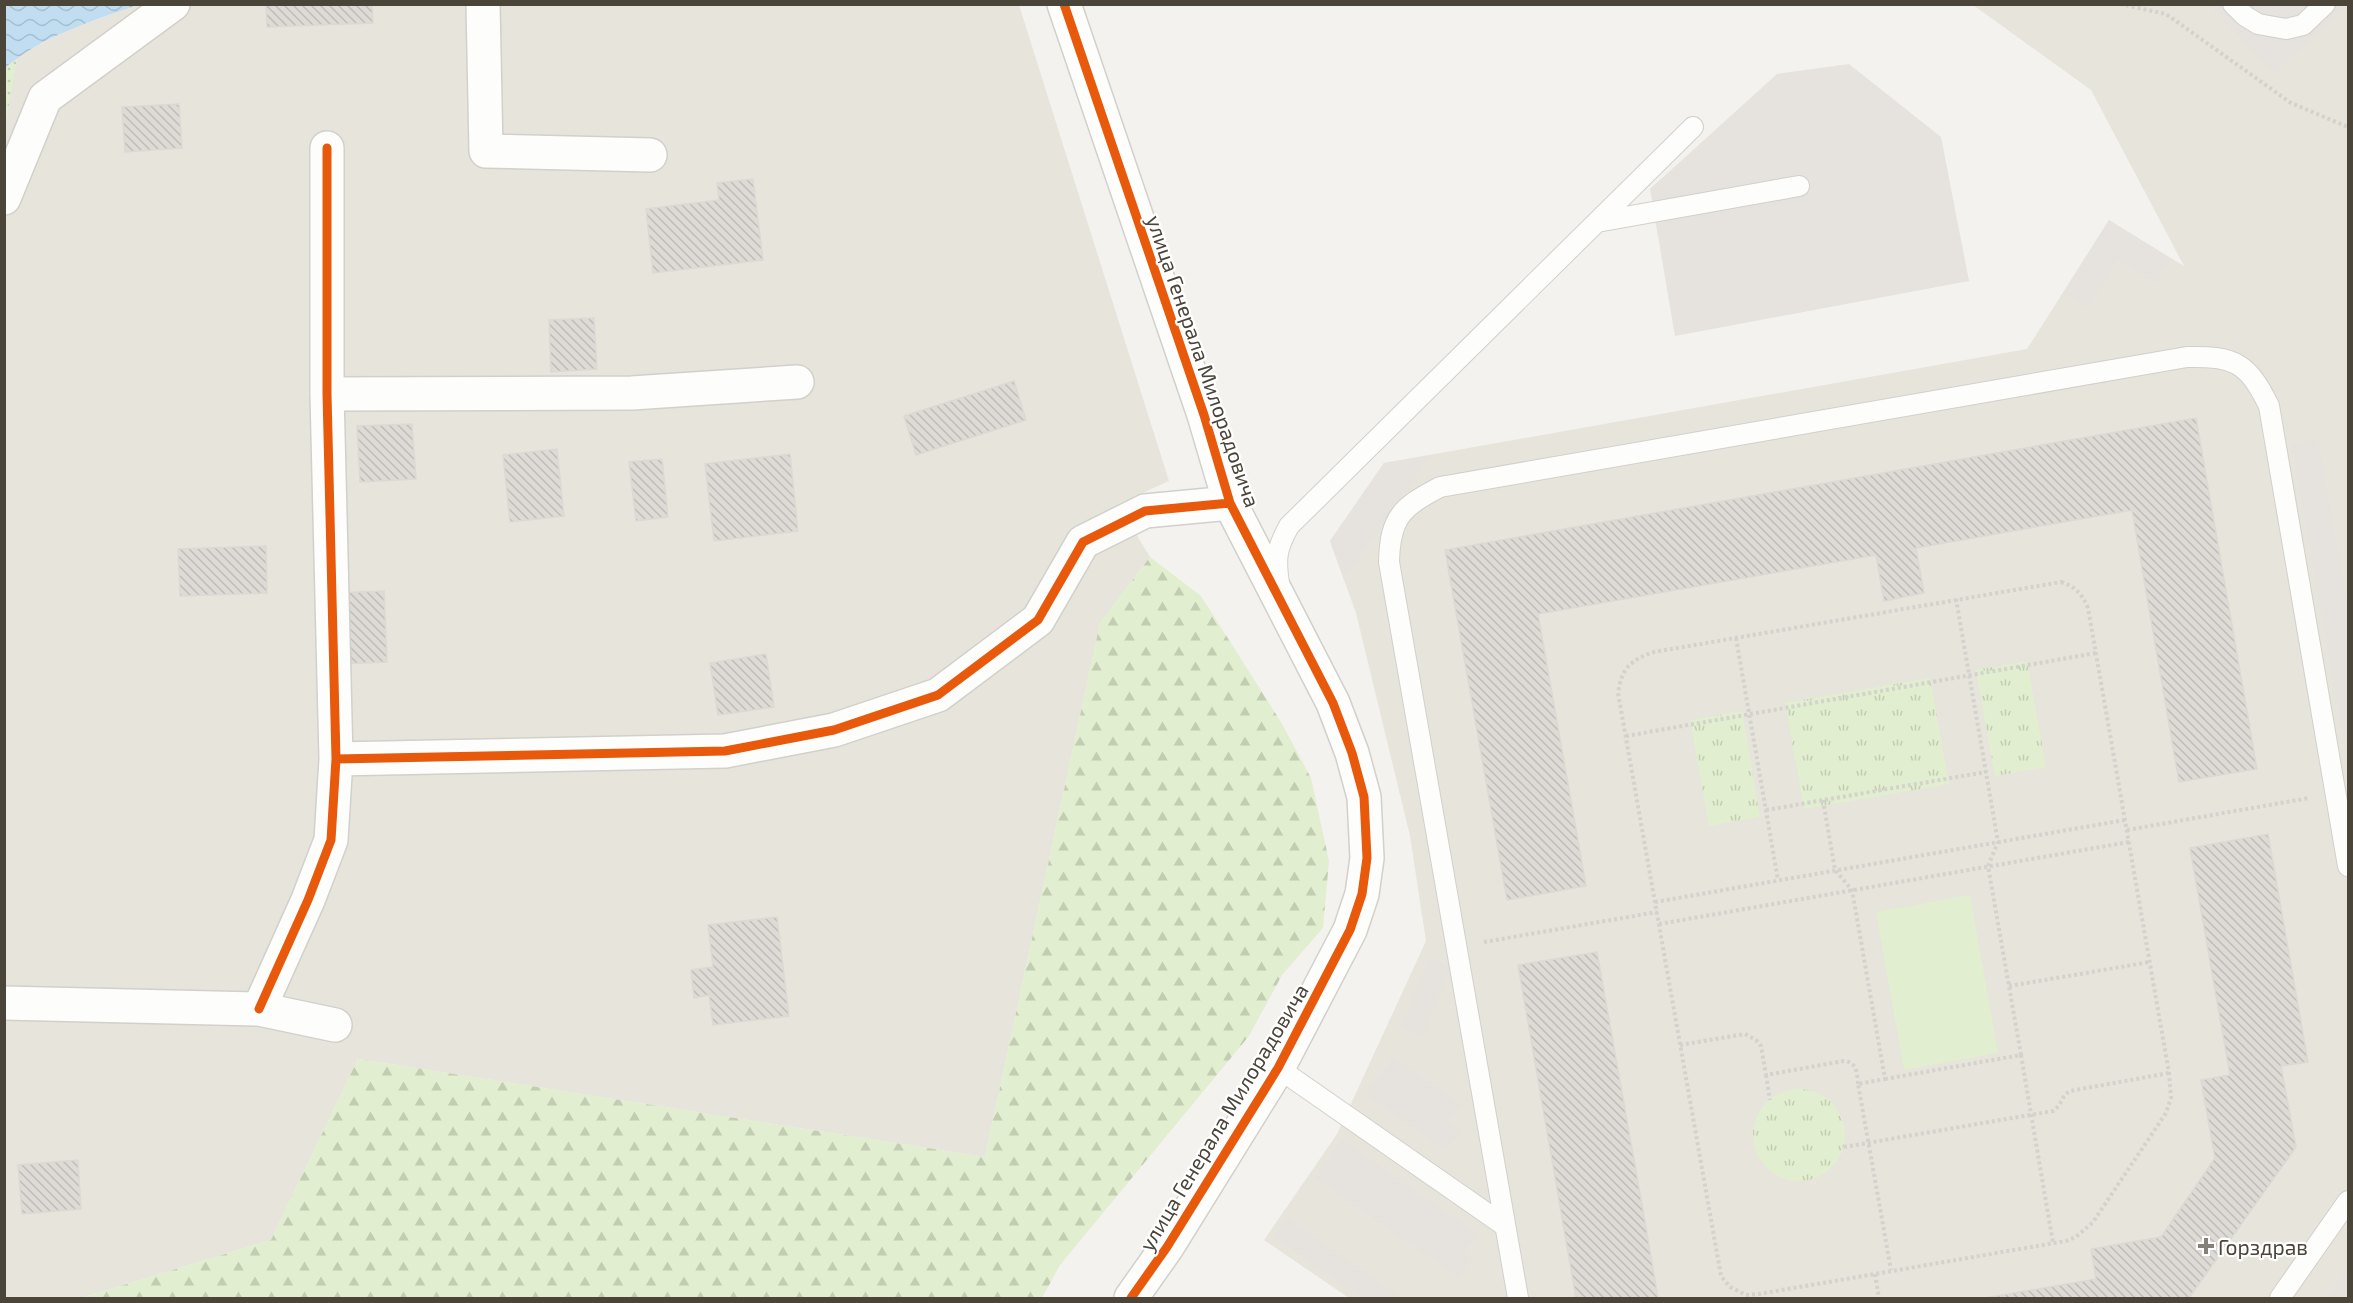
<svg xmlns="http://www.w3.org/2000/svg" width="2353" height="1303" font-family="'Exo 2',sans-serif">
<defs>
<pattern id="grass-dots" width="8" height="8" patternUnits="userSpaceOnUse" patternTransform="scale(1.5)"><rect width="8" height="8" fill="#e1eecf"/><path d="M2 2h.1M6 6h.1" fill="none" stroke="#c3cdb2" stroke-width="1.8" stroke-linecap="round"/></pattern>
<pattern id="forest-firs" width="22" height="20" patternUnits="userSpaceOnUse" patternTransform="scale(1.5)"><rect width="22" height="20" fill="#e1eecf"/><path d="M5 1l3.5 6h-7zM16 11l3.5 6h-7z" fill="#c3cdb2"/></pattern>
<pattern id="park-tufts" width="24" height="20" patternUnits="userSpaceOnUse" patternTransform="scale(1.5)"><rect width="24" height="20" fill="#e1eecf"/><path d="M3 7l-1-3M5 7V3M7 7l1-3M15 17l-1-3M17 17v-4M19 17l1-3" fill="none" stroke="#c3cdb2"/></pattern>
<pattern id="water-waves" width="16" height="10" patternUnits="userSpaceOnUse" patternTransform="scale(1.5)"><rect width="16" height="10" fill="#c0ddf1"/><path d="M0 5q4-4 8 0t8 0" fill="none" stroke="#a6bfcf"/></pattern>
<pattern id="building-back-hatch" width="6" height="6" patternUnits="userSpaceOnUse" patternTransform="scale(1.5)"><rect width="6" height="6" fill="#dedbd6"/><path d="M-1 5l2 2M0 0l6 6M5-1l2 2" fill="none" stroke="#c0bdb8"/></pattern>
</defs>
<rect width="100%" height="100%" fill="#f4f2ee"/>
<path fill="#e7e4dc" d="M138,5H1019L1169,481L1118,504L1150,557L1100,623L985,1157L358,1059L271,1240L81,1298H5L4,126L17,57L67,30Z
M1973,5H2348V1298H1349L1264,1240L1337,1134L1426,941L1410,836L1356,613L1330,541L1384,463L2027,349L2109,220L2184,266L2091,90Z"/>
<path fill="#e6e2de" d="M2209,5H2348L2274,73Z
M1849,64L1941,137L1969,281L1675,336L1650,189L1777,74Z"/>
<path fill="url(#grass-dots)" d="M17,57L5,126V68Z"/>
<path fill="url(#forest-firs)" d="M1150,557L1201,596L1281,722L1311,778L1329,861L1323,928L1282,975L1249,1036L1060,1265L1042,1298H81L271,1240L358,1059L985,1157L1100,623Z"/>
<path fill="url(#park-tufts)" d="M2027,661L2046,767L1995,776L1976,670Z
M1930,678L1949,784L1804,809L1785,703Z
M1742,711L1760,817L1709,826L1690,720Z
M1753 1135a46 46 0 1 1 92 0a46 46 0 1 1-92 0Z"/>
<path fill="#e1eecf" d="M1970,895L1998,1053L1904,1070L1876,912Z"/>
<path fill="#e6e3df" d="M2109,220L2171,259L2155,283L2118,260L2088,308L2063,293Z
M2318,439L2348,607V762L2291,444Z
M1431,455L1344,580L1330,541L1384,463Z
M1429,958L1451,966L1423,1037L1401,1028Z
M1393,1057L1461,1104L1448,1123L1460,1132L1447,1151L1366,1095Z
M1342,1140L1478,1234L1464,1253L1472,1259L1459,1278L1315,1178Z
M1287,1218L1403,1298H1362L1274,1237Z
M2348,1267V1298H2327Z"/>
<path fill="url(#water-waves)" d="M5,4H138V5C92,21 42,36 5,68Z"/>
<path fill="url(#building-back-hatch)" stroke="#dcd9d4" stroke-width="1.5" d="M266,4H372L373,23L267,27Z
M179,104L182,148L125,152L122,107Z
M753,179L763,260L653,273L646,209L719,200L717,183Z
M594,318L597,369L551,372L549,320Z
M1014,381L1026,420L916,455L904,416Z
M2196,418L2257,769L2179,782L2132,510L1916,548L1924,593L1884,601L1876,555L1538,614L1586,886L1507,900L1445,550Z
M412,424L416,479L360,482L357,426Z
M557,449L564,516L510,522L503,455Z
M790,454L798,531L714,541L705,464Z
M662,459L668,517L636,521L629,462Z
M266,546L267,593L180,596L178,549Z
M384,591L387,662L339,664L337,593Z
M766,654L774,707L718,715L710,663Z
M2268,834L2308,1062L2281,1066L2296,1147L2189,1298H1985L2096,1279L2091,1249L2161,1237L2215,1158L2201,1080L2230,1075L2190,848Z
M777,917L789,1016L713,1025L709,995L694,998L691,970L713,967L708,925Z
M1597,952L1644,1216L1658,1298H1576L1518,965Z
M78,1160L81,1209L22,1214L18,1165Z"/>
<g fill="none" stroke-linecap="round" stroke-linejoin="round">
<g stroke="#d2d0cb" stroke-width="22">
<path id="lane" d="M2233,4L2245,16L2258,24L2286,29L2303,25L2325,4
M1597,222L1799,186
M1279,583C1275,557 1277,548 1289,526L1693,127
M1278,1068L1505,1226
M1518,1298L1389,562C1390,517 1402,507 1440,487L2187,357C2235,356 2248,363 2269,406L2348,866
M2280,1298L2348,1201"/>
</g>
<g stroke="#d2d0cb" stroke-width="36">
<path id="street" d="M483,4L486,151L650,155
M1064,4L1204,415L1230,503L1333,703L1352,753L1364,797L1367,858L1362,894L1350,930L1278,1068L1167,1247L1131,1298
M4,198L45,98L173,4
M327,394L632,393L797,382
M336,759L725,751L834,730L938,695L1038,620L1083,542L1145,511L1230,503
M4,1003L259,1009L335,1025
M259,1009L308,900L331,840L336,759L327,394V148"/>
</g>
<path stroke="#d3d2cc" stroke-width="4" stroke-dasharray="3 3" stroke-linecap="butt" d="M2120,4L2166,14L2291,103L2348,127
M2061,582C2076,587 2082,594 2088,608L2169,1073L2171,1098L2166,1113L2093,1222L2076,1237L2066,1241L1759,1294L1746,1295L1730,1287L1721,1276L1618,693C1622,667 1631,660 1654,652Z
M1736,638L1778,880
M1626,736L2096,653
M1823,800L1835,870L1852,890L1885,1079L1858,1084L1891,1270
M1766,810L1986,772
M2127,830L2309,798
M1655,902L2125,820
M1659,924L2129,842
M1484,942L1657,912
M2009,986L2150,962
M1680,1045L1745,1034L1756,1040L1761,1046L1766,1075L1844,1061C1857,1062 1857,1073 1858,1084
M2021,1055L2053,1243
M1766,1075L1770,1100
M1885,1079L2021,1055L1988,866L1998,842L1956,599
M1844,1147L2053,1111C2062,1105 2061,1096 2070,1091L2169,1073
M1875,1274L1879,1298"/>
<use href="#lane" stroke="#fdfdfc" stroke-width="20"/>
<use href="#street" stroke="#fdfdfc" stroke-width="33"/>
<g stroke="#fff" stroke-width="13">
<path id="cycleway" d="M1064,4L1204,415L1230,503L1333,703L1352,753L1364,797L1367,858L1362,894L1350,930L1278,1068L1167,1247L1131,1298
M336,759L725,751L834,730L938,695L1038,620L1083,542L1145,511L1230,503
M259,1009L308,900L331,840L336,759L327,394V148"/>
</g>
<use href="#cycleway" stroke="#e8590c" stroke-width="9"/>
</g>
<path fill="#868178" stroke="#fff" stroke-width="2" d="M2203 1237h6v6h6v6h-6v6h-6v-6h-6v-6h6z"/>
<g text-anchor="middle" dominant-baseline="central" stroke-width="4.5" stroke-linejoin="round" paint-order="stroke">
<g font-size="21" fill="#4b4439" stroke="#fff">
<text transform="translate(1204 361) rotate(71)">улица Генерала Милорадовича</text>
<text transform="translate(1223 1117) rotate(-59)">улица Генерала Милорадовича</text>
</g>
<g font-size="21" fill="#4b4439" stroke="#fff" text-anchor="start">
<text x="2218" y="1246">Горздрав</text>
</g>
</g>
<rect width="2353" height="1303" fill="none" stroke="#4b4439" stroke-width="12"/>
</svg>
